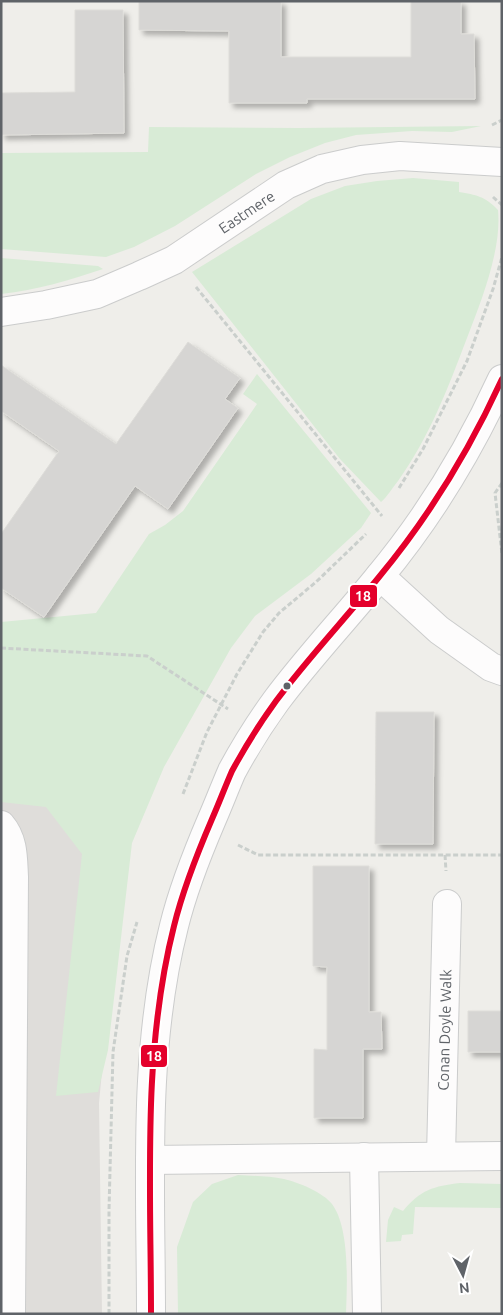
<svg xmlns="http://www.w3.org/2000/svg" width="503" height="1315" font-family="Ubuntu,sans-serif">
<defs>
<filter id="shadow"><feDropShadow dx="4.5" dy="4.5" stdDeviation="2.5" flood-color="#0004"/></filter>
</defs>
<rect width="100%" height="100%" fill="#efeeea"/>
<path fill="#dfddda" d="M1,775L91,782L105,1039L99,1103L102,1314H1Z"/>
<path fill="#d8ebd6" d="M481,126L452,132L412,131L356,135L325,143L290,157L256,174L175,226L134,247L106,257L1,249V153L148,152L149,127L299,128Z
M413,178L459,182V192C476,195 485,196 498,210C502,249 481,302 467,338C448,388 429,438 398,481C392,488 388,496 381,502L340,459L192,272L311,199L345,186L377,181Z
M1,258L98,266L103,269C70,280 37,290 1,294Z
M257,374L371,513L361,528L311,574L255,616L231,648L164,767L132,843L108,1050L98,1092L56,1096L82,854L46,807L1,802V622L96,613L149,534L165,525L183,511L257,404L243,394Z
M238,1175C253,1176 270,1176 284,1179C298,1182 324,1193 332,1204C350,1228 347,1285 346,1314H178L177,1247L193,1202L212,1184Z
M460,1183L502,1184V1208L415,1207L413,1234L402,1235L401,1241L386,1242L388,1220L394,1207L403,1211C420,1190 434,1186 460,1183Z"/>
<path fill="#d6d5d3" stroke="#deddd9" filter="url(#shadow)" d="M139,1H281V57H411V1H461V34H474L475,99H307V103H229V31L139,30Z
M75,10H123L124,133L1,135V93L75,92Z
M188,342L240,378L225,399L238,408L168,509L135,486L44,617L1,588V534L59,451L1,411V365L116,444Z
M376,712H434L433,844H375Z
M313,866H369V1012H381L382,1049H363V1118H314V1049L327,1050V967L313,966Z
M468,1011H502V1052H468Z"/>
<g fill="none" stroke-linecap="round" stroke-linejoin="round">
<g stroke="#cbcccc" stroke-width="30">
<g id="minor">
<path id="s1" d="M1,312L46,305L97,294L139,276L174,260L286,185L322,169L362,160L400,156L502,162"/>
<path d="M380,576L439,630L491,667L502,671"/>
<path d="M1,825C14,840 13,859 14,877L11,1314"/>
<path id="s2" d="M441,1156L447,904"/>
<path d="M364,1157L367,1314"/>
<path d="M150,1160L502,1156"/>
<path d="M151,1314C151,1185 142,1052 174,926C183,889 197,854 212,819C219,803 225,787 232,771C245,747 260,723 276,701C308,658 345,619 379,577C428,518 470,449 502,379"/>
</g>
</g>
<path stroke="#cacfcc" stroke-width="3" stroke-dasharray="5 2.5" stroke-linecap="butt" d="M492,125L502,120
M493,197L502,205
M196,287L382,516
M502,483L495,493L502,554
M399,488L423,449L467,361L493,289L502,257
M1,648L147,656L228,709
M183,794L207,732L237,674L263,632L279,613L316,582L366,534
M238,845L258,855H502
M445,855L446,871
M109,1314V1210L113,1052L127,956L137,922"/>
<use href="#minor" stroke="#fdfcfc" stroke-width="28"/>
<g stroke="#fff" stroke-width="10">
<path id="bus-1" d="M151,1314C151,1185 142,1052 174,926C183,889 197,854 212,819C219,803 225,787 232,771C245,747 260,723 276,701C308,658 345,619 379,577C428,518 470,449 502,379"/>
</g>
<use href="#bus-1" stroke="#e4002b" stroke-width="6"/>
</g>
<circle fill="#5f6368" stroke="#fff" stroke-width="2" cx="287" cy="686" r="4.5"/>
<g text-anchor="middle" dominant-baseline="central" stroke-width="4" stroke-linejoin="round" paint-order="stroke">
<g font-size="15" fill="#5f6368" stroke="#fff">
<text stroke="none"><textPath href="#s1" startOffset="269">Eastmere</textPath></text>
<text stroke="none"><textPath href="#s2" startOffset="126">Conan Doyle Walk</textPath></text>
</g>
</g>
<g stroke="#fff" stroke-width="2">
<rect x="349" y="584" width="29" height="24" rx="5" fill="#e4002b"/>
<rect x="140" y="1044" width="28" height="24" rx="5" fill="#e4002b"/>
</g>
<g font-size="14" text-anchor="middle" font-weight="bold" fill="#fff">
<text x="363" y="601">18</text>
<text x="154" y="1061">18</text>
</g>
<rect width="503" height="1315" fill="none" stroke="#5f6368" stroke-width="5"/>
<g transform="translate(463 1275) rotate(174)" stroke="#ffffff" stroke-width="4" paint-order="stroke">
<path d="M0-4L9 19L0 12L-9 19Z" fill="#5f6368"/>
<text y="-8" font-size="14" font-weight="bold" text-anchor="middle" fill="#5f6368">N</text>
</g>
</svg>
